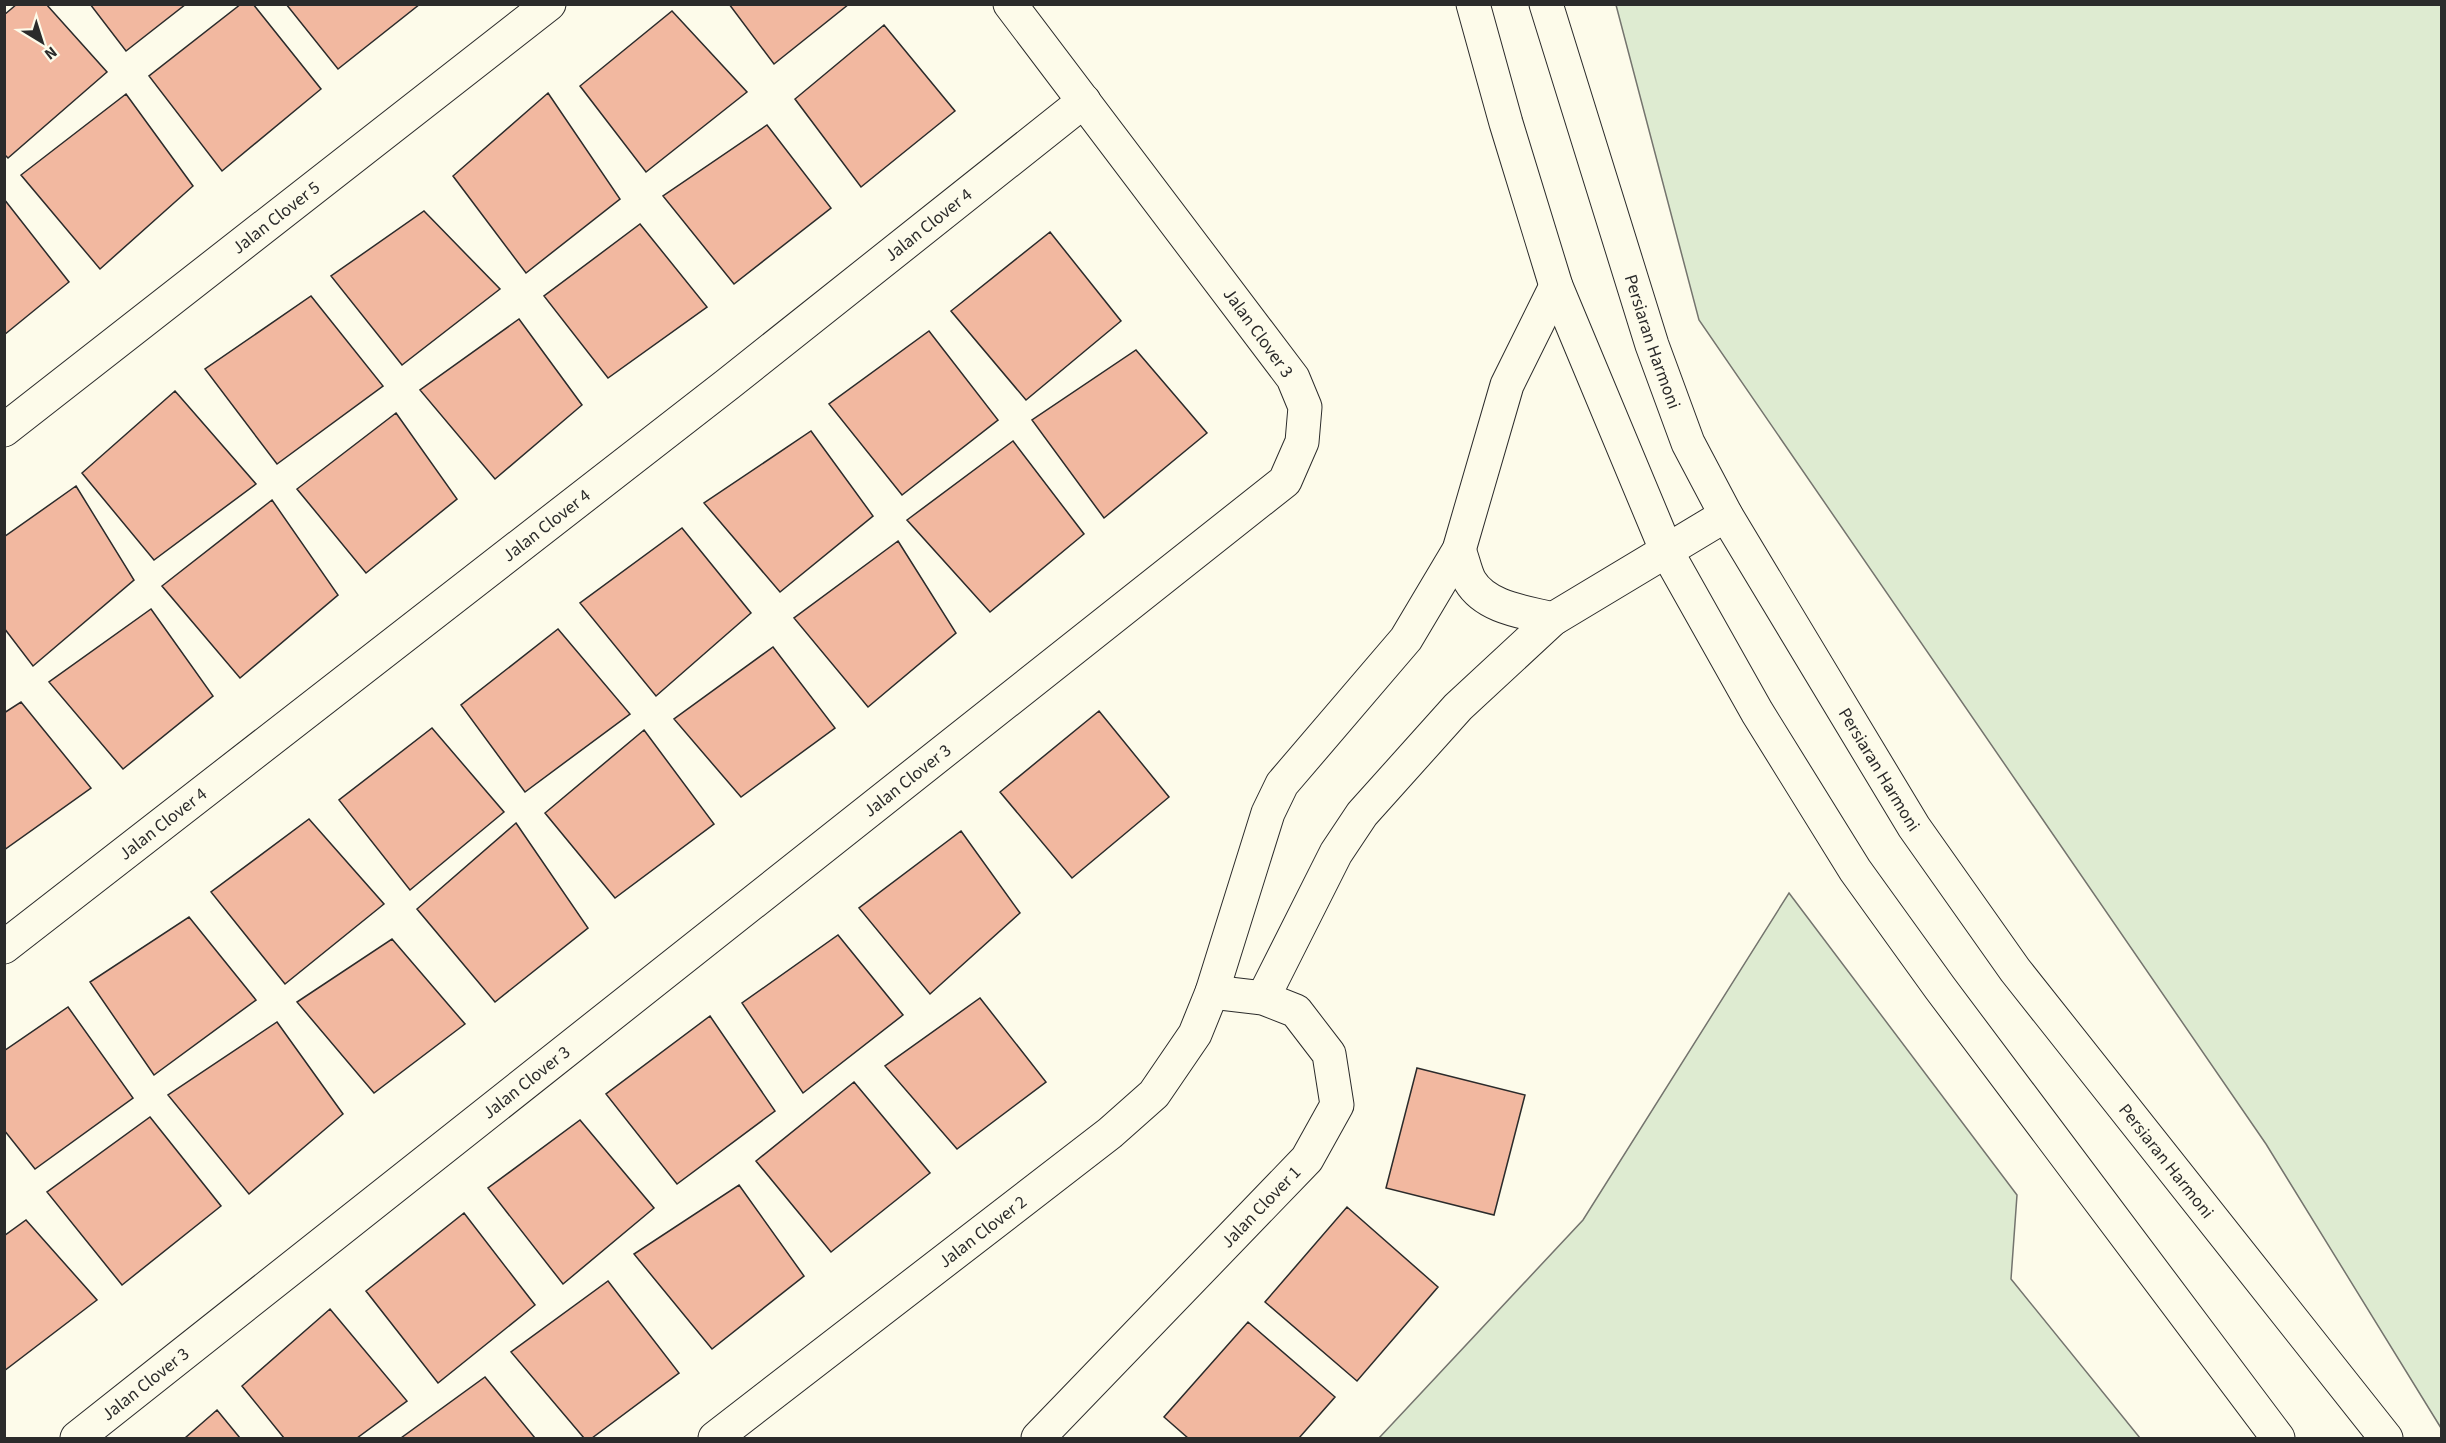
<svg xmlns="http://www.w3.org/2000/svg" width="2446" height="1443" font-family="'Source Sans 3',sans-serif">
<rect width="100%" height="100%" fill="#fdfbea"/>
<path fill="#deebd1" stroke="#74746e" stroke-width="1.5" d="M1616,5H2441V1428L2266,1144L1699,320Z
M1789,893L2017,1195L2011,1279L2140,1438H1379L1583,1220Z"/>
<path fill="#f2b8a0" stroke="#2b2b2b" stroke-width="1.5" d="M17,4H46L107,72L8,158L4,154V15Z
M90,4H186L126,51Z
M241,4H253L321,89L222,171L149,76Z
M286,4H420L338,69Z
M729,4H849L774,64Z
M672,11L747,92L646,172L580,86Z
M884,25L955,111L861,187L795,99Z
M548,93L620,199L526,273L453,176Z
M126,94L193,186L100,269L21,175Z
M767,125L831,208L734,284L663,196Z
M4,199L69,282L4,335Z
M424,211L500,289L402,365L331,276Z
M640,224L707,307L608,378L544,296Z
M1050,232L1121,321L1026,400L951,311Z
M311,296L383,386L277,464L205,369Z
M519,319L582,405L495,479L420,390Z
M929,331L998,420L902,495L829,404Z
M1136,350L1207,433L1104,518L1032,420Z
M175,391L256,484L154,560L82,473Z
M396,413L457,499L366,573L297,489Z
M811,431L873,516L780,592L704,503Z
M1013,441L1084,534L990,612L907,520Z
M76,486L134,580L33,666L4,628V537Z
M272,500L338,595L240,678L162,586Z
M682,528L751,613L656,696L580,603Z
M898,541L956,633L868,707L794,618Z
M151,609L213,696L123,769L49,682Z
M558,629L630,714L525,792L461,705Z
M773,647L835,728L741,797L674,719Z
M21,702L91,788L4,850V713Z
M1099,711L1169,797L1072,878L1000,792Z
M432,728L504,812L410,890L339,800Z
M644,730L714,824L615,898L545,813Z
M309,819L384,904L285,984L211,892Z
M516,823L588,928L495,1002L417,909Z
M961,831L1020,913L930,994L859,908Z
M189,917L256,1000L154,1075L90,982Z
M838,935L903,1015L803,1093L742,1003Z
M392,939L465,1024L374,1093L297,1002Z
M980,998L1046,1082L957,1149L885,1066Z
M68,1007L133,1098L35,1169L4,1130V1051Z
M710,1016L775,1111L677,1184L606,1094Z
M277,1022L343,1114L249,1194L168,1095Z
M1417,1068L1525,1095L1494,1215L1386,1188Z
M854,1082L930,1173L831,1252L756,1161Z
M150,1117L221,1206L122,1285L47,1192Z
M580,1120L654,1208L563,1284L488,1188Z
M739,1185L804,1276L712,1349L634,1254Z
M1347,1207L1438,1287L1357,1381L1265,1302Z
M464,1213L535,1305L438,1383L366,1291Z
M26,1220L97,1300L4,1371V1236Z
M608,1281L679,1373L592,1438H584L511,1352Z
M330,1309L407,1401L357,1438H284L242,1386Z
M1248,1322L1335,1397L1299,1438H1188L1164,1417Z
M485,1377L535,1438H401Z
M217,1410L240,1438H185Z"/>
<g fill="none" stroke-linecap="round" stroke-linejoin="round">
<g stroke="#2b2b2b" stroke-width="35">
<g id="street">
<path id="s1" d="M4,430L549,4"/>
<path d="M1459,550C1463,559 1465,572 1470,581C1486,608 1525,612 1553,619"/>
<path id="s2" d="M4,947L728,384L1084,101"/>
<path d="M1263,998L1336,853L1362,814L1458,707L1553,619L1726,515"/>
<path id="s3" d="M77,1438L1285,481L1302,442L1305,407L1293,378L1010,4"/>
<path id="s4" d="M715,1438L1110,1133L1154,1094L1195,1034L1212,992L1268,813L1282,784L1406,639L1459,550L1507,385L1556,286"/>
<path id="s5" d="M1038,1438L1307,1159L1337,1105L1329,1054L1296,1011L1263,998L1212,992"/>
</g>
</g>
<g stroke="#2b2b2b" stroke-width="35">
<g id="secondary">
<path d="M1473,4L1506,123L1556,286L1667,552L1757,712L1855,870L1940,988L2278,1438"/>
<path id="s6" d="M1546,4L1652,345L1688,443L1726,515L1914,827L2015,970L2386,1438"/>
</g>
</g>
<use href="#street" stroke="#fdfbea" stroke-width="33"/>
<use href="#secondary" stroke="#fdfbea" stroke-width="33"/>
</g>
<g text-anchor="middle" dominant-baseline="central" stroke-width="4.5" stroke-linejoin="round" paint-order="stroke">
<g font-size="18" fill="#2b2b2b" stroke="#fdfbea">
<text stroke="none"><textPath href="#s1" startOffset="345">Jalan Clover 5</textPath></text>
<text stroke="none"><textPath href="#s2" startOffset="1173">Jalan Clover 4</textPath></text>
<text transform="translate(1258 333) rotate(54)">Jalan Clover 3</text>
<text stroke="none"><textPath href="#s6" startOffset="354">Persiaran Harmoni</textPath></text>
<text stroke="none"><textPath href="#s2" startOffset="687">Jalan Clover 4</textPath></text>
<text stroke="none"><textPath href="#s6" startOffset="840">Persiaran Harmoni</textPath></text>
<text stroke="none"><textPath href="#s3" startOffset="1059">Jalan Clover 3</textPath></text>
<text stroke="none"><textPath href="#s2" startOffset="201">Jalan Clover 4</textPath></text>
<text stroke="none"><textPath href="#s3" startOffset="573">Jalan Clover 3</textPath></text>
<text stroke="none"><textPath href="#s6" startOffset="1326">Persiaran Harmoni</textPath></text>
<text stroke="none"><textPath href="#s5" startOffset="321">Jalan Clover 1</textPath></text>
<text stroke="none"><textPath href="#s4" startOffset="338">Jalan Clover 2</textPath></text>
<text stroke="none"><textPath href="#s3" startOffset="87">Jalan Clover 3</textPath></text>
</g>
</g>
<rect width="2446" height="1443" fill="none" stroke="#2b2b2b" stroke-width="12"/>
<g transform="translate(42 42) rotate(142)" stroke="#fdfbea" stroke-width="4.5" paint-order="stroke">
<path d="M0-4.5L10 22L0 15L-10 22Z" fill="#2b2b2b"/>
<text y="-9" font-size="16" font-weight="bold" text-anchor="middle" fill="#2b2b2b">N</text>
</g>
</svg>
